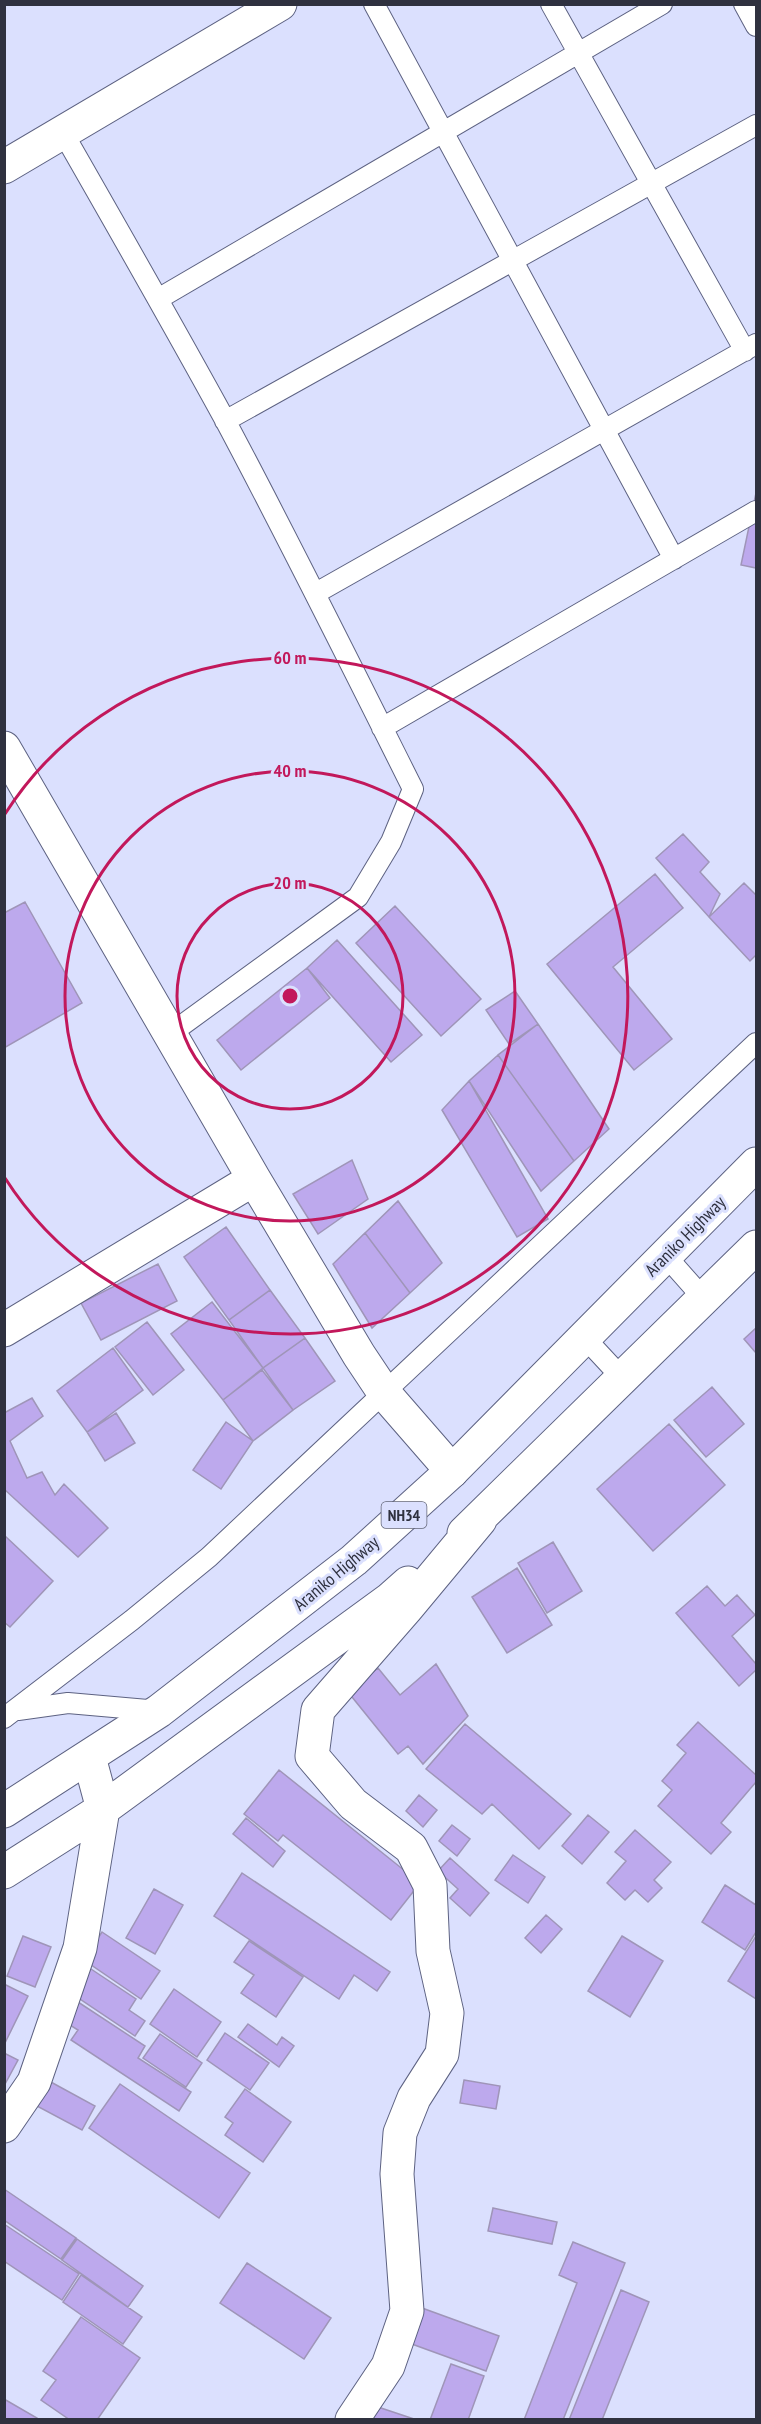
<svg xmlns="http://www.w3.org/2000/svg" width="761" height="2424" font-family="'PT Sans Narrow',sans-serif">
<rect width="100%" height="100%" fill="#dbe0fe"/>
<path fill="#bda9ed" stroke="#9f95b8" stroke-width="1.5" d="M756,493V568L741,565Z
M683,834L709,862L700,872L720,894L709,917L656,858Z
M655,874L683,908L613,967L672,1039L634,1070L547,964Z
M744,883L756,895V955L750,961L709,917Z
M25,902L82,1003L4,1048V913Z
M395,906L481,999L441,1036L356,943Z
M337,940L422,1035L391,1062L307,968Z
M307,968L330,998L241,1070L217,1040Z
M515,991L538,1024L509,1044L486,1010Z
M538,1024L609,1129L574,1161L498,1055Z
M498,1055L574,1161L541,1191L469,1081Z
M469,1081L548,1219L517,1237L442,1110Z
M352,1160L368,1199L318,1234L293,1194Z
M398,1201L442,1263L410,1293L365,1233Z
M226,1227L270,1290L229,1320L184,1257Z
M365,1233L410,1293L372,1328L333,1264Z
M158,1264L177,1301L101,1340L81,1303Z
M270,1290L305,1338L263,1368L229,1320Z
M212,1302L263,1368L223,1400L171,1334Z
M147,1322L184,1370L153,1395L115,1347Z
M756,1328V1353L744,1339Z
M305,1338L335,1381L293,1410L263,1368Z
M113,1348L143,1390L87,1432L57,1391Z
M262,1370L293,1410L253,1441L223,1400Z
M712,1387L744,1424L706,1457L674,1420Z
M32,1398L43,1416L10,1441L27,1478L42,1472L55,1495L64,1484L108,1528L78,1557L4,1489V1413Z
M116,1413L135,1443L105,1461L87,1432Z
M226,1422L253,1441L221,1489L193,1470Z
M669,1424L725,1485L653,1551L597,1489Z
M4,1535L53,1581L10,1627L4,1622Z
M553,1542L582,1591L547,1613L518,1563Z
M517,1568L552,1625L507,1653L472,1597Z
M707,1586L725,1606L737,1595L755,1615L732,1636L756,1664V1670L739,1686L676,1613Z
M436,1664L468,1716L423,1764L408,1746L398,1754L348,1692L378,1668L400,1695Z
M698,1722L756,1775V1782L721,1823L731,1832L711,1854L658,1806L672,1790L662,1781L686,1753L677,1745Z
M465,1724L571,1814L539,1849L492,1804L482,1814L426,1769Z
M279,1770L420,1883L391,1920L283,1835L278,1841L244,1814Z
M419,1795L437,1810L423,1827L406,1811Z
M588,1815L609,1832L582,1864L562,1846Z
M246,1818L285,1851L273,1867L233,1834Z
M452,1825L470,1839L457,1856L439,1841Z
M635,1830L671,1862L654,1880L662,1888L648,1902L635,1890L625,1900L607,1883L626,1861L615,1852Z
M513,1855L545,1877L528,1903L495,1880Z
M450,1858L489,1893L470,1916L450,1898L458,1889L438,1871Z
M242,1873L390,1972L377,1991L354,1975L339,1999L214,1916Z
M725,1885L756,1905V1932L745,1950L702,1922Z
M154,1889L183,1905L155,1954L126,1938Z
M546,1915L562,1929L541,1953L525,1938Z
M102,1932L160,1971L141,1999L84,1960Z
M23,1936L51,1947L35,1987L7,1976Z
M622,1936L663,1961L630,2017L588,1991Z
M756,1936V1999L728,1981Z
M249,1941L303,1977L276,2017L241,1993L254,1975L234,1962Z
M88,1967L136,1999L129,2010L145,2021L135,2036L71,1993Z
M4,1984L28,1996L4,2045Z
M174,1989L221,2022L197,2057L150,2024Z
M78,2002L145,2046L138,2058L191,2092L179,2111L71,2040L78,2030L65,2022Z
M248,2024L277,2045L282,2037L294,2046L279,2067L238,2037Z
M225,2033L269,2063L250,2090L207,2060Z
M160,2034L202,2063L186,2087L143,2058Z
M4,2053L18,2060L4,2086Z
M464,2080L500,2086L496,2109L460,2103Z
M49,2081L95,2106L82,2130L35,2105Z
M120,2084L250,2173L219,2218L89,2128Z
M245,2089L291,2122L263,2162L225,2135L233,2123L225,2117Z
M4,2189L76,2238L61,2259L4,2220Z
M493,2208L557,2222L552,2244L488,2231Z
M4,2224L79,2274L62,2300L4,2261Z
M77,2239L143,2286L128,2307L62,2260Z
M573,2242L625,2263L563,2420H524L577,2283L559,2275Z
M247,2263L331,2318L304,2359L220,2303Z
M81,2275L142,2317L123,2344L63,2302Z
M621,2290L649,2302L602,2420H569Z
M422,2308L499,2336L486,2371L409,2343Z
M81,2317L140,2358L97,2420H70L41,2400L56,2380L43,2371Z
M451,2364L484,2376L468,2420H430Z
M4,2399L37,2418L36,2420H4Z
M372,2405L417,2420H359Z"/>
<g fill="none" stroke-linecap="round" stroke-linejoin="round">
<g stroke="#5d6282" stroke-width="22">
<path id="service" d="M374,4L674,559
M551,4L745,351
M744,4L756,26
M62,131C117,227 172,323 225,420C290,542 351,665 413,789L391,842L358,897L170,1034
M158,299L662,4
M225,421L756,125
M316,593L756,344
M382,728L756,511
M665,1255L704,1299
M584,1337L623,1379
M18,1710L68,1703L159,1711
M4,1718L132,1620L209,1557L756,1043"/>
</g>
<g stroke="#5d6282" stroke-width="35">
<path id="minor" d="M4,167L280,4
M4,748L254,1179L359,1355L385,1394L452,1471
M4,1330L254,1179
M464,1533L756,1247
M4,1872L103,1809L390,1599L408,1583
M4,2126L34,2082L80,1948L103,1809L89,1757
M352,2420L388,2366L407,2311L397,2174L400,2133L414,2098L442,2054L447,2013L433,1951L430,1885L411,1848L353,1804L312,1756L318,1710L406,1609L480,1520"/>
</g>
<g stroke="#5d6282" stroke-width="35">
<path id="trunk" d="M4,1811L159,1711L354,1560L452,1471L756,1164"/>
</g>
<use href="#service" stroke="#fff" stroke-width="20"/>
<use href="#minor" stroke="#fff" stroke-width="33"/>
<use href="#trunk" stroke="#fff" stroke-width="33"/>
</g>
<g fill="none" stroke="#c2185b" stroke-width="3">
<circle cx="290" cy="996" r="113"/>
<circle cx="290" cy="996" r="225"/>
<path d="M5 814A338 338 0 1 1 5 1178"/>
</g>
<g text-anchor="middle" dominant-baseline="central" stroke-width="6" stroke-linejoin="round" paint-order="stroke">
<rect fill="#dbe0fe" stroke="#636678" stroke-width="1.5" x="381.5" y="1502" width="45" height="26" rx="4.5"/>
<g font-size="16" font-weight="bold" fill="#2f313f">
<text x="404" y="1515">NH34</text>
</g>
<g font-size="18" fill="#2f313f" stroke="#dbe0fe">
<text transform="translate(685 1236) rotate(-45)">Araniko Highway</text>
<text transform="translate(336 1573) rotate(-40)">Araniko Highway</text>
</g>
</g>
<circle cx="290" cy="996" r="9" fill="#c2185b" stroke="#dbe0fe" stroke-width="3"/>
<g font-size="18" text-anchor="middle" font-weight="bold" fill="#c2185b" stroke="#dbe0fe" stroke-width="6" stroke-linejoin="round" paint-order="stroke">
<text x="290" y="664">60 m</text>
<text x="290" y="777">40 m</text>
<text x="290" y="889">20 m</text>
</g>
<rect width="761" height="2424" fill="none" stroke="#2f313f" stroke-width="12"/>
</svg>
